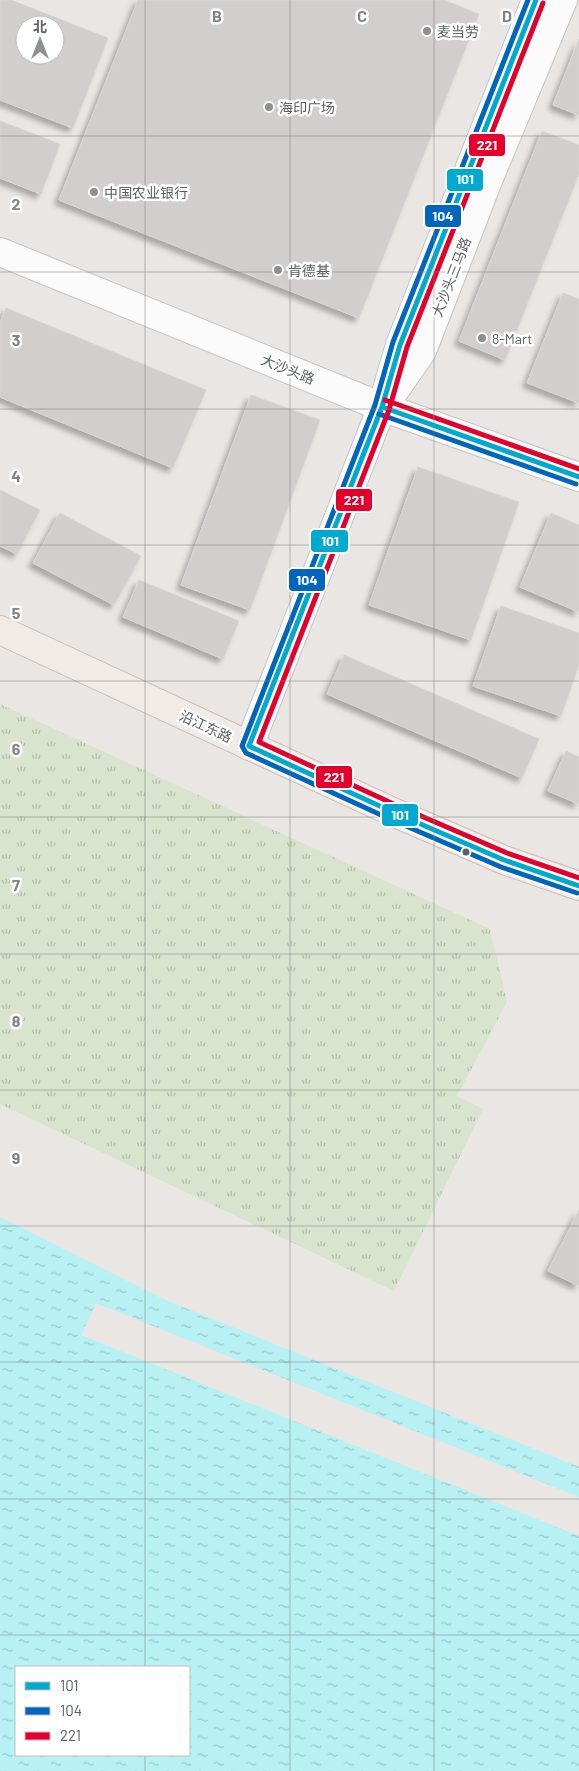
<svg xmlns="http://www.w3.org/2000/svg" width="579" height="1771" font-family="Barlow,'Noto Sans SC',sans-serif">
<defs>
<pattern id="park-tufts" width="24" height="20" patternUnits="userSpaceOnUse" patternTransform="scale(1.25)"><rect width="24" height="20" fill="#d9e4cf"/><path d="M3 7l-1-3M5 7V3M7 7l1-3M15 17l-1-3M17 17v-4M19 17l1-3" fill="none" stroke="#b3bcab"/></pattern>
<pattern id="water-ripples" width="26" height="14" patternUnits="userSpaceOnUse" patternTransform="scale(1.25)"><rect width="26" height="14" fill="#b7f1f4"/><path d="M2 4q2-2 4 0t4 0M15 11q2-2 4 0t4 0" fill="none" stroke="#98c7c9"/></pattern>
<filter id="shadow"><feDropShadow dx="-4.5" dy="4.5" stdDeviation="2.5" flood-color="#0004"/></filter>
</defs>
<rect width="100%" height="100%" fill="#e9e6e4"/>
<path fill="url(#park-tufts)" d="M0,704L490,929L507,1002L457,1096L483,1109L394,1291L0,1104Z"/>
<path fill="url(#water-ripples)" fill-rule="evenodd" d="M0,1217L163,1299L579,1467V1771H0ZM16,1667H189V1755H16Z"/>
<path fill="#e9e6e4" d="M96,1303L579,1497V1536L81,1335Z"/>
<path fill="#d1cecd" stroke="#d8d5d3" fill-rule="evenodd" filter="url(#shadow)" d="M0,0H11L108,38L73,128L0,100ZM25,25H55V55H25Z
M138,0H444L479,14L359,318L59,200Z
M579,39V115L553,105Z
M0,121L60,144L41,194L0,178Z
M542,131L579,145V174L505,360L459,341Z
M563,293L579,299V403L527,383Z
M6,308L206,390L173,468L0,397V322Z
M251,395L320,420L250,610L181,585Z
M418,467L519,502L471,640L369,605Z
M0,490L40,510L17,554L0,546Z
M60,513L141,556L114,605L33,563Z
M551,513L579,525V612L520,587Z
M139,580L239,621L223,659L123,617Z
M501,606L579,633V665L561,716L473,686Z
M344,655L539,739L522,778L327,694Z
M566,751L579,757V804L548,791Z
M579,1210V1286L548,1271Z"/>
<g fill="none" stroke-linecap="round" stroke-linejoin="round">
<g stroke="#c5c5c4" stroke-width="30">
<path id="tertiary" d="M395,390L422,351L487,183L563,0
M249,746L382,407L400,345L536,0"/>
</g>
<g stroke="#c5c5c4" stroke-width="30">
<path id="secondary" d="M0,252L382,407L579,477"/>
</g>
<g stroke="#d1bdb2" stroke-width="30">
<path id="primary" d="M0,630L395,813L504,860L579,886"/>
</g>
<use href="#tertiary" stroke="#fcfbfb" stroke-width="28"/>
<use href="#secondary" stroke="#fcfbfb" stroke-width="28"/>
<use href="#primary" stroke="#f1ebe7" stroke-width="28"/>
<g stroke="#fff" stroke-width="9">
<path id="bus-1" d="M536,0L400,345L382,407L249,746L395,813L504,860L579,886
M382,407L579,477"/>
</g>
<g stroke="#fff" stroke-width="9">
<path id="bus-2" d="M528,0L393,342L375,405L242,746L246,753L392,820L501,867L577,893
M379,414L576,484"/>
</g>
<g stroke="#fff" stroke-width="9">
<path id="bus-3" d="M543,3L407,347L389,410L259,742L398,806L507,853L579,878
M385,400L579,469"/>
</g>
<use href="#bus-1" stroke="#00a9ce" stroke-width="5"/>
<use href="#bus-2" stroke="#0065bd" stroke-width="5"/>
<use href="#bus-3" stroke="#e4002b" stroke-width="5"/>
</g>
<path fill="none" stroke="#808384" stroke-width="1" stroke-opacity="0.55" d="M145,0V1667M290,0V1771M434,0V1771M0,136H579M0,272H579M0,409H579M0,545H579M0,681H579M0,817H579M0,954H579M0,1090H579M0,1226H579M0,1362H579M0,1499H579M0,1635H579M145,1755V1771"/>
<g fill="#8c8f8f" stroke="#fff" stroke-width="2">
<circle cx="427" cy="31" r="5"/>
<circle cx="269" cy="107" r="5"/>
<circle cx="94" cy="192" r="5"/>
<circle cx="278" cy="270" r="5"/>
<circle cx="482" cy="338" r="5"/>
</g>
<circle fill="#5a6061" stroke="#fff" stroke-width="2" cx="466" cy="852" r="4.5"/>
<g text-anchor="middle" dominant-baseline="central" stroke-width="5" stroke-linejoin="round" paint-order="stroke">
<g font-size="14" fill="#5a6061" stroke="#fff" text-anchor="start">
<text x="437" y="31">麦当劳</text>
<text x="279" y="107">海印广场</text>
<text x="104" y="192">中国农业银行</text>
<text x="288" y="270">肯德基</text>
<text x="492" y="338">8-Mart</text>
</g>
<g font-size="14" fill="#5a6061" stroke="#fff">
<text transform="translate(451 277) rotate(-69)">大沙头三马路</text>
<text transform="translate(288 369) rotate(22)">大沙头路</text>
<text transform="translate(206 726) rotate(25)">沿江东路</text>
</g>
</g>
<g font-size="16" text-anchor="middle" font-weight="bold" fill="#808384" stroke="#fff" stroke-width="5" stroke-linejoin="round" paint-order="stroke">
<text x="217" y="22">B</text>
<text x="362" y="22">C</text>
<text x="507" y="22">D</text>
<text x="16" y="210">2</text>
<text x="16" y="346">3</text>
<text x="16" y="482">4</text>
<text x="16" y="619">5</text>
<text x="16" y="755">6</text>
<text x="16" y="891">7</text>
<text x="16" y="1027">8</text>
<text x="16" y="1164">9</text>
</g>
<g stroke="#fff" stroke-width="2">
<rect x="468" y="133" width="38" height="24" rx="5" fill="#e4002b"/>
<rect x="446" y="168" width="38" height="24" rx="5" fill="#00a9ce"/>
<rect x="424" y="204" width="38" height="24" rx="5" fill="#0065bd"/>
<rect x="335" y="488" width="38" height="24" rx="5" fill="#e4002b"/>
<rect x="310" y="529" width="39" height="24" rx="5" fill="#00a9ce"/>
<rect x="288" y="568" width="38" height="24" rx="5" fill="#0065bd"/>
<rect x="315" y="765" width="38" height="24" rx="5" fill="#e4002b"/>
<rect x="381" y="803" width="38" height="24" rx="5" fill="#00a9ce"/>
</g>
<g font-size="14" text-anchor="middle" font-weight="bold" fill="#fff">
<text x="487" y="150">221</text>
<text x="465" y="184">101</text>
<text x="443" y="221">104</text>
<text x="354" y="505">221</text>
<text x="330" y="546">101</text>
<text x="307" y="585">104</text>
<text x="334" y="782">221</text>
<text x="400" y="820">101</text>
</g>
<rect x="15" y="1666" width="175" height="90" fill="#ffffff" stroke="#bdbfc0"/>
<rect x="25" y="1682" width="25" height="8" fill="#00a9ce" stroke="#bdbfc0"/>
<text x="60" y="1691" font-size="15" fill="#5a6061">101</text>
<rect x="25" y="1707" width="25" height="8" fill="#0065bd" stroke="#bdbfc0"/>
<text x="60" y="1716" font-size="15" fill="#5a6061">104</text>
<rect x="25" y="1732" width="25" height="8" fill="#e4002b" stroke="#bdbfc0"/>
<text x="60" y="1741" font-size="15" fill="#5a6061">221</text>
<g transform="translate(40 40)"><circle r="24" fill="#ffffff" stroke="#bdbfc0"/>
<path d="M0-4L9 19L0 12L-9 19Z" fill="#8c8f8f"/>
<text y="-8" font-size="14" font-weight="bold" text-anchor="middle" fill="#5a6061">北</text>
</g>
</svg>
